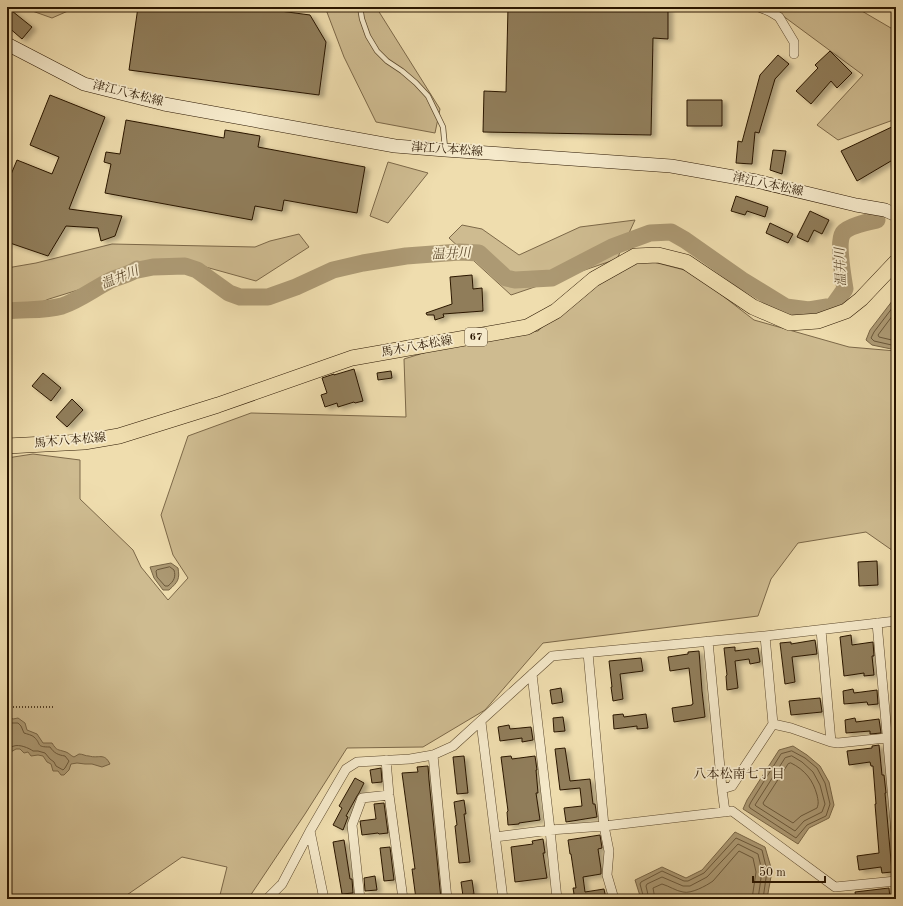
<svg xmlns="http://www.w3.org/2000/svg" width="903" height="906" font-family="'Old Standard TT','Noto Serif JP',serif">
<defs>
<filter id="shadow"><feDropShadow dx="4.5" dy="2.5" stdDeviation="2" flood-color="#0004"/></filter>
</defs>
<rect width="100%" height="100%" fill="#efddae"/>
<filter id="stains"><feTurbulence type="fractalNoise" baseFrequency=".005" numOctaves="4"/><feColorMatrix values="0 0 0 0 .2 0 0 0 0 .09 0 0 0 0 .02 0 0 0 .5 -.17"/></filter>
<radialGradient id="worn" r=".72"><stop offset=".6" stop-color="#630" stop-opacity="0"/><stop offset="1" stop-color="#630" stop-opacity=".3"/></radialGradient>
<path fill="#cebb90" stroke="#7c6848" d="M21,7H77L52,18Z
M325,7H376L440,109L435,133L376,122L344,57Z
M771,7H855L896,31V119L838,140L817,125L863,75Z
M388,162L428,173L388,223L370,216Z
M635,220L617,259L511,295L449,238L462,225L482,229L519,255L580,227Z
M299,234L309,247L256,281L202,266L123,276L49,299L7,316V268L36,263L112,244L255,247L270,241Z
M642,259L692,272L754,320L849,347L896,351V553L866,532L798,543L771,579L758,616L543,643L485,710L423,747L347,748L305,814L248,899H219L227,867L182,857L121,899H7V458L33,454L80,460V499L133,550L141,567L168,600L188,578L173,555L161,515L188,436L251,413L406,417L404,359L475,337L538,331L594,279Z"/>
<path fill="#ac9973" stroke="#786545" d="M896,296V350L872,345L866,340L870,330Z
M171,563L178,568C180,579 178,582 169,590H163L154,578L150,567Z
M7,717H9L13,719L18,718L25,723L27,730L37,734L43,743H52C57,751 57,749 66,752C69,753 71,756 74,757L79,754C83,754 85,756 89,756C99,759 104,752 110,764L102,767L92,764H85L77,763L71,764L69,770L64,775H61L58,771H53L51,764L47,762L43,756L38,755L31,756L28,752L24,753L20,749H16L9,753L7,750Z
M793,746L807,755L820,766L829,782L834,805L829,818L809,828L798,844L743,809L747,800L779,750Z
M735,832L765,847L772,871L767,899H641L635,880L662,867L686,878L702,870Z"/>
<g fill="none" stroke-linecap="round" stroke-linejoin="round">
<path stroke="#6b583a" stroke-width="1" d="M896,303L874,332L871,338L874,341L896,346
M896,311L878,335L879,337L896,341
M170,567L174,570C176,577 174,581 168,586H165L157,577L156,571L157,570Z
M7,721L12,723H18L21,726L24,733C27,734 32,735 34,737C42,744 35,747 50,747C54,753 58,755 65,756L69,761L65,768L63,770L56,766L54,762L50,759L45,753L38,751H33C29,748 19,744 14,746C11,747 9,748 7,748
M792,751L805,758L817,768L825,783L830,804L826,816L807,825L796,838L750,808L749,806L751,802L781,754Z
M792,756L802,762L813,772L820,785L825,804L822,812L804,821L795,831L756,806L755,805L785,758Z
M791,763C805,770 813,780 817,795C818,800 819,803 817,808L801,816L793,823L764,805L763,803L788,764Z
M644,899L640,884L641,882L662,871L684,881H688L704,873L736,838L762,850L767,871L763,899
M649,899L646,886L647,884L662,877L683,886H690L707,877L738,844L758,854L762,871L758,899
M655,899L653,888L662,884C669,886 676,891 683,892C691,894 706,886 713,881L739,851L753,858L756,872L752,899"/>
<path stroke="#ac9973" stroke-width="17" d="M7,311C25,309 45,311 62,306C80,300 95,288 111,280C120,276 129,275 137,269L138,270L153,267L185,266L197,270L229,293L240,297H268L296,287L333,270L363,263L406,256L460,252L479,253L506,278L515,280L552,278L612,247L650,233L671,232L685,240L742,280L786,307L809,310L833,306L845,289C843,277 837,242 843,233C848,226 868,222 877,220"/>
</g>
<path fill="#907d5a" stroke="#2a1600" filter="url(#shadow)" d="M7,7L32,27L22,39L7,26Z
M138,7H250L310,15L326,42L319,95L129,70Z
M508,7H668V39L653,38L651,135L483,132L484,91L506,92Z
M830,51L852,73L837,88L831,81L811,104L796,91L818,68L815,65Z
M778,55L789,64L775,79L759,133L755,132L752,164L736,163L738,141L742,142L760,75Z
M50,95L105,117L69,209L122,216L115,236L101,241L98,228L66,226L48,256L7,242V184L17,160L52,174L59,157L30,145Z
M687,100H722V126H687Z
M126,120L224,138L225,130L260,136L258,147L365,167L357,213L284,200L282,211L255,206L252,220L105,193L111,164L104,162L106,152L120,154Z
M896,125V158L857,181L841,151Z
M773,150L786,151L782,174L770,170Z
M736,196L768,207L765,217L747,211L745,215L731,211Z
M810,211L829,220L822,234L814,230L808,242L797,237Z
M770,223L793,234L788,243L766,233Z
M472,275L473,289L482,288L483,311L443,314L444,317L435,320L434,315H427L426,313L452,304L450,277Z
M354,369L363,401L355,403L354,402L338,407L337,403L325,407L321,395L327,393L322,378L334,374V375Z
M391,371L392,378L378,380L377,373Z
M43,373L61,388L51,401L32,386Z
M72,399L83,410L67,427L56,417Z
M877,561L878,585L859,586L858,562Z
M851,635L852,645L873,642L874,656H872L874,675L864,676V673L844,676L840,637Z
M815,640L817,654L792,657L795,682L785,684L780,643L791,642V644Z
M735,647V651L758,648L760,662L750,664L749,659L735,661L738,688L727,690L726,676L727,675L724,648Z
M699,651L702,691L705,717L674,722L672,708L692,705V704H693L689,668L670,671L668,657L688,654V652Z
M641,658L643,671L620,674L623,699L613,701L611,687H612L609,661Z
M561,688L563,702L552,704L550,690Z
M853,689L854,693L877,690L878,704L868,705L867,702L844,704L843,691Z
M820,698L822,712L791,715L789,701Z
M623,714L624,717L646,714L648,728L637,729V726L614,729L613,715Z
M563,717L565,731L554,732L553,718Z
M855,718L856,722L879,719L881,733L870,734V731L846,733L845,720Z
M509,725L510,729L531,727L533,740L522,742V738L500,741L498,727Z
M879,745L882,775H884L886,793H885L892,872L882,873L881,867L859,870L857,856L879,853L875,804H876L873,766H871L870,762L849,765L847,751L872,748V746Z
M565,748L570,781L590,779L593,804H595L597,817L566,822L564,808L582,806L580,788L560,790L555,749Z
M464,756L468,793L457,794L453,757Z
M511,756L512,759L535,756L537,770H536L538,793H536L540,820L519,823V824L508,825L507,812L508,811L501,757Z
M428,766L429,780L441,899H416L412,869H415L402,773L418,772L417,767Z
M381,768L382,782L372,783L370,770Z
M355,778L364,783L359,793L357,796L346,816L348,817L343,830L333,825L342,808L339,806Z
M464,800L466,814H464L470,862L459,863L455,826L457,825L454,802Z
M384,803L388,833L379,834L378,833L362,835L360,821L376,819L374,804Z
M600,835L602,848L598,849L601,869V874L583,877L585,892L604,889L606,899H571V895L574,894L573,888H576L571,854H570L568,840Z
M543,839L545,853H543L547,878L515,882L511,847L533,844L532,841Z
M344,840L350,879H352L353,893L342,894L333,842Z
M390,847L394,880L384,881L380,848Z
M375,876L377,890L365,891L364,878Z
M472,880L474,894L463,896L461,882Z
M889,888L890,899H856L855,892Z"/>
<g fill="none" stroke-linecap="round" stroke-linejoin="round">
<g stroke="#5b482c" stroke-width="6">
<path id="lane" d="M360,7L362,19L368,36L377,51L387,61L402,71L416,83L428,96L443,127L445,148"/>
</g>
<g stroke="#5b482c" stroke-width="10">
<path id="street" d="M759,7L769,11L779,17L794,42V54
M877,623L896,833
M821,630L831,742
M765,636L773,724L791,728L831,742L838,743L896,737
M708,641L722,789
M588,653L604,826L609,851L607,875L614,899
M532,674L550,830L557,899
M481,722L503,899
M433,755L447,899
M386,760L389,795L403,899
M725,812L722,789L732,786L773,724
M495,837L550,830L604,826L732,811L835,887L896,881
M267,899L282,884L310,831
M324,899L310,831L346,769L357,762L410,759L433,755L453,746L552,656L765,636L896,621
M360,899L352,825L362,798L389,795"/>
</g>
<g stroke="#2a1600" stroke-width="14">
<path id="secondary" d="M7,44L84,84L164,104L395,146L445,150L671,166L756,181L856,205L885,210L896,215"/>
</g>
<g stroke="#2a1600" stroke-width="16">
<path id="primary" d="M7,446L84,442L119,436L218,405L352,358L527,327L556,311L594,279L635,256L658,255L686,262L753,307L790,323L818,321L846,311L861,299L896,262"/>
</g>
<path stroke="#2a1600" stroke-width="1.5" stroke-dasharray="1 2" stroke-linecap="butt" d="M7,707H55"/>
<use href="#lane" stroke="#f5e9ca" stroke-width="4.5"/>
<use href="#street" stroke="#f5e9ca" stroke-width="9"/>
<use href="#secondary" stroke="#f5e9ca" stroke-width="13"/>
<use href="#primary" stroke="#efddae" stroke-width="15"/>
</g>
<g text-anchor="middle" dominant-baseline="central" stroke-width="3.5" stroke-linejoin="round" paint-order="stroke">
<rect fill="#f5e9ca" stroke="#67553d" stroke-width="1" x="465" y="328" width="22" height="18" rx="3"/>
<g font-size="11" font-weight="bold" fill="#2a1600">
<text x="476" y="337">67</text>
</g>
<g font-size="12" fill="#2a1600" stroke="#f5e9ca">
<text transform="translate(128 94) rotate(14)">津江八本松線</text>
<text transform="translate(447 150) rotate(4)">津江八本松線</text>
<text transform="translate(768 185) rotate(12)">津江八本松線</text>
<text transform="translate(417 347) rotate(-10)">馬木八本松線</text>
<text transform="translate(70 441) rotate(-5)">馬木八本松線</text>
</g>
<g font-size="13" font-style="italic" fill="#5e4a2e" stroke="#f5e9ca">
<text transform="translate(451 254) rotate(-3)">温井川</text>
<text transform="translate(841 267) rotate(-92)">温井川</text>
<text transform="translate(120 278) rotate(-22)">温井川</text>
</g>
<g font-size="13" fill="#2a1600" stroke="#f5e9ca">
<text x="739" y="774">八本松南七丁目</text>
</g>
</g>
<rect width="903" height="906" fill="none" stroke="#efddae" stroke-width="24"/>
<rect x="8" y="8" width="887" height="890" fill="none" stroke="#2a1600" stroke-width="2"/>
<rect x="12" y="12" width="879" height="882" fill="none" stroke="#2a1600"/>
<path d="M753 876v6h72v-6" fill="none" stroke="#2a1600" stroke-width="2"/>
<text x="759" y="876" font-size="12" fill="#2a1600" stroke="#f5e9ca" stroke-width="3" paint-order="stroke">50 m</text>
<rect width="100%" height="100%" filter="url(#stains)"/>
<rect width="100%" height="100%" fill="url(#worn)"/>
</svg>
